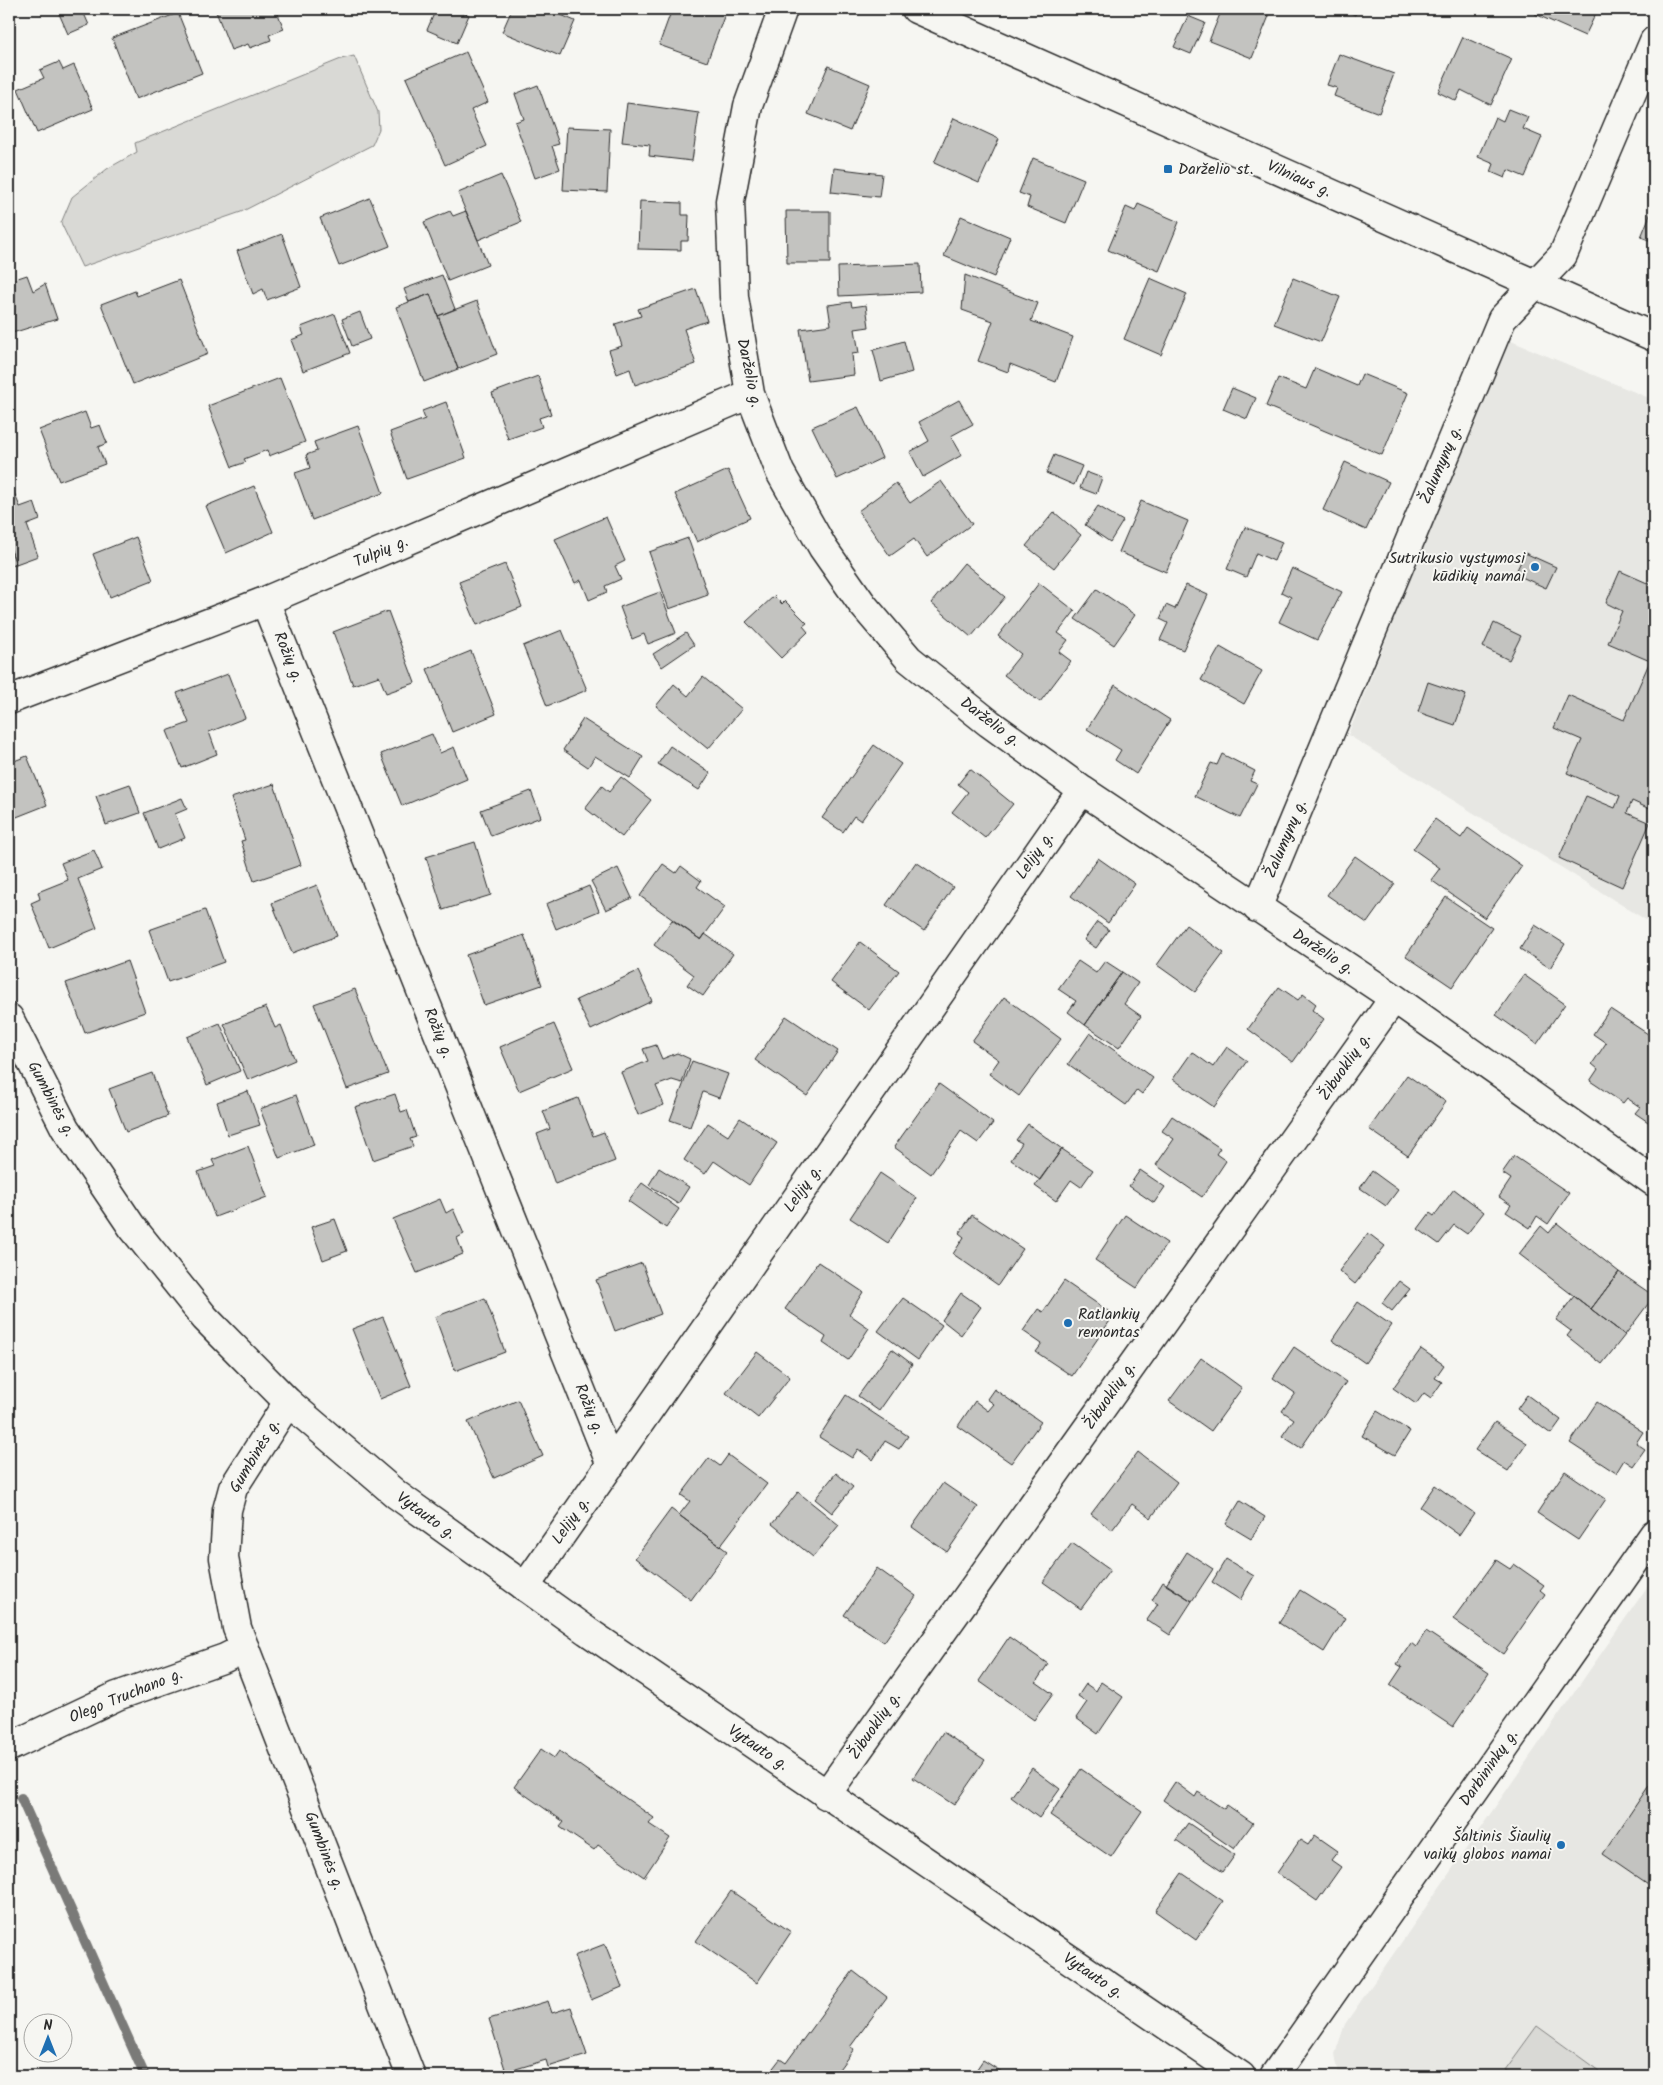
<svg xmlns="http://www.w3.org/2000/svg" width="1663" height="2085" font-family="Kalam,sans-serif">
<rect width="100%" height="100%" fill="#f6f6f2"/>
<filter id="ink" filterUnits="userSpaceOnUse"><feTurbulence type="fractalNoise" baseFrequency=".02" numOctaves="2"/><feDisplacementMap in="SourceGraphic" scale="10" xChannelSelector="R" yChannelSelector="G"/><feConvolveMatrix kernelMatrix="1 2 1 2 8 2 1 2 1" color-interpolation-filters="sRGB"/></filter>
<g filter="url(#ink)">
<path fill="#e7e7e3" d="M1506,339L1654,400V925L1348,735Z
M1654,1577V2076H1339L1335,2054L1345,2024Z"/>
<path fill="#d9d9d5" stroke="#828280" d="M354,56L378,112L379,129L372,145L241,212L82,267L61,223L72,197L107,169L137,152L135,143L341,59Z
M1537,2026L1599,2071L1595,2076H1515L1505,2070Z"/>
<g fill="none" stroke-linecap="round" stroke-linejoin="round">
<path stroke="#7a7a78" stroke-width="10" d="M21,1798L145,2076"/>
</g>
<path fill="#c3c3c0" stroke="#2b2b2b" d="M57,9H82L89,25L68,34Z
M215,9H276L284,29L269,35L271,40L250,48L248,44L231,50Z
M436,9H455L469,15L457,43L427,30Z
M512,9H547L575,21L560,56L502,32Z
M672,9H710L725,14L707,62L659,45Z
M1222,9H1248L1269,16L1252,58L1209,41Z
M1342,9H1358L1355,15Z
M1538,9H1598L1585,36L1535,14Z
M178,13L202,73L136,99L112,38Z
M1188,16L1205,23L1191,54L1174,47Z
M1463,37L1512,59L1491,105L1461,90L1456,101L1438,92Z
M466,52L488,102L471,110L487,146L445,165L406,78Z
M1339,54L1394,74L1379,113L1334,96L1337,88L1327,85Z
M59,62L63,70L74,65L93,109L37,133L18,89L44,78L40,70Z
M828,66L870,84L850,131L808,114Z
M538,85L559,144L552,146L560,169L535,178L515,122L524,119L515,94Z
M627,103L699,113L692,161L649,156L650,145L622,142Z
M1508,109L1528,117L1523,129L1542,137L1525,177L1508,170L1505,178L1491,172L1494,164L1478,157L1495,117L1503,121Z
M954,118L999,139L979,183L934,163Z
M567,127L610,129L607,192L563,190Z
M1033,158L1084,179L1066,223L1027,207L1030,197L1019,193Z
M834,168L882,174L879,197L831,192Z
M501,175L521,222L478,240L458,193Z
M370,198L390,246L339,266L320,218Z
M640,201L682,203V215H689L688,241H681V250L638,249Z
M1138,204L1179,222L1159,271L1108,250L1126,207L1135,211Z
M1654,205V242L1641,237Z
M450,211L453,216L466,211L488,265L448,281L424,222Z
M786,211H830V263H787Z
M961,216L1010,237L994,277L944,256Z
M282,234L301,287L267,300L263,289L253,294L237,251Z
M920,264L921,292L839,296L838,267Z
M27,275L33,291L45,284L57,319L9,334V281Z
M442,275L455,309L438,316L430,294L409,302L404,289Z
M965,275L1038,303L1031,321L1073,337L1056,382L1010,364L1008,372L978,361L993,321L962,310Z
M1150,278L1187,294L1161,355L1124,339Z
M1293,278L1340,297L1321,342L1274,324Z
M179,280L208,354L133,384L101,304L135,291L137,296Z
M696,289L707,321L684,329L696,364L635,385L630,369L617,374L609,350L622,346L615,324L641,316L638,309Z
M430,294L458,369L424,382L396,307Z
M477,301L497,354L458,369L438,316Z
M851,302L852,307L866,305L869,327L855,329L859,353L852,354L854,375L808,381L800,329L831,325L828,305Z
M360,312L370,339L352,346L342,319Z
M335,314L350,353L303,371L291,340L304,335L301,327Z
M904,341L912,372L881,381L873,350Z
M1315,368L1357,386L1362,374L1408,393L1382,455L1266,406L1278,378L1306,389Z
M538,376L551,414L539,418L542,427L508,439L492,393Z
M280,378L305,442L269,456L267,450L244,459L246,462L232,467L208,406Z
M1232,388L1256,398L1247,419L1223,409Z
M959,400L973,424L951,436L962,455L923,477L910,452L929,441L919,422Z
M446,402L466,458L407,479L390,432L425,419L422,411Z
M858,407L882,458L837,479L812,427Z
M85,412L91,428L100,425L107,443L98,447L105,464L59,481L39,430Z
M358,426L383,493L312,520L295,473L310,468L306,455L317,451L314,442Z
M1054,455L1082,466L1074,485L1046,473Z
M1345,462L1389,482L1366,530L1323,510Z
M728,470L750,518L697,542L675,494Z
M1086,472L1102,478L1096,494L1080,488Z
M941,481L972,524L927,557L914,539L890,556L858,511L896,483L910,503Z
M11,485L20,507L34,502L40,520L27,525L38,556L16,564L9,545V486Z
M254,486L273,532L226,553L206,506Z
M1141,501L1188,521L1166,572L1119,552Z
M1098,506L1123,521L1110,542L1085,525Z
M1054,512L1081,535L1054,568L1026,546Z
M606,517L625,561L615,566L621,579L605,586L607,592L589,600L581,580L575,583L555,539Z
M1245,527L1282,542L1274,561L1256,553L1246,577L1227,569Z
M136,537L153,580L110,597L93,554Z
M688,538L708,595L669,609L649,552Z
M9,545L16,564L9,567Z
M1525,553L1556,567L1546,588L1515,574Z
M964,563L1005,597L971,637L931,603Z
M505,564L522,607L477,625L459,582Z
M1292,568L1342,592L1317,640L1279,622L1291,597L1281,592Z
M1620,571L1654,586V811L1632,801L1627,813L1650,823L1622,887L1559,858L1586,796L1615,808L1620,796L1567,773L1582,740L1554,728L1568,695L1624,720L1650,661L1608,643L1622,611L1606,603Z
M1039,583L1075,611L1058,633L1068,640L1059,652L1071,661L1040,702L1004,675L1021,654L998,636Z
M1186,585L1208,595L1183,650L1160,640L1168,623L1160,619L1166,605L1175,609Z
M1097,589L1135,615L1114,645L1075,619Z
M660,592L676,633L648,644L644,634L632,639L620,607Z
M774,596L782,604L785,601L807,623L803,626L808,632L781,658L746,622Z
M388,611L415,683L386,693L379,676L353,685L333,632Z
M1494,623L1521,636L1509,660L1483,647Z
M562,630L587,690L547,706L523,646Z
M686,633L694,645L662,667L653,654Z
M1220,647L1262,671L1244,704L1201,680Z
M471,651L496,714L452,732L427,669Z
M228,674L245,718L209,732L217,754L182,768L167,731L189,723L177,693Z
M703,677L742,709L708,749L656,706L674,684L688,696Z
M1428,682L1466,695L1455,725L1418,712Z
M1115,685L1170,720L1136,774L1115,760L1121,750L1087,729Z
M583,719L643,757L630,778L595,756L588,767L563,750Z
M432,734L440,753L454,747L467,779L402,806L381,754Z
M874,745L901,764L861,821L854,816L843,832L822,818Z
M670,746L710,773L699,790L658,764Z
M1222,754L1255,771L1250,781L1257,784L1240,818L1195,796L1211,763L1217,765Z
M27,756L47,805L9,820V763Z
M970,769L1013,804L985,838L952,812L968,792L958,784Z
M621,777L651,800L622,837L585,808L602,786L609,792Z
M130,784L140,813L106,825L96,796Z
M274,784L301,865L254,881L241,841L245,840L231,798Z
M531,791L541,817L491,836L481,810Z
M182,798L187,809L175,814L185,838L158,849L144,813Z
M1435,819L1461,838L1468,828L1522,866L1485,918L1431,880L1440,868L1413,849Z
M475,842L491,895L443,910L426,857Z
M94,850L102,869L78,879L97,928L49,948L31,903L40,899L38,892L68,880L61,863Z
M1355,856L1395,884L1367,923L1327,895Z
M1098,858L1135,884L1108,923L1071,896Z
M916,862L953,887L924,931L886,905Z
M663,864L676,873L681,866L701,881L697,887L725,907L701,940L640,896Z
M618,868L632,898L606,910L591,881Z
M317,885L337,936L292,953L272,903Z
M589,886L599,911L556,929L546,904Z
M1446,897L1492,928L1452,987L1406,956Z
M205,910L224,962L168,982L149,930Z
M672,920L701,940L705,934L733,954L703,996L687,985L694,975L654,945Z
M1097,922L1109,930L1096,948L1084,940Z
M1186,925L1224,953L1195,992L1157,965Z
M1535,925L1565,944L1550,968L1520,949Z
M524,935L542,985L484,1005L466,955Z
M860,942L899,971L869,1010L831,982Z
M127,961L145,1012L85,1033L66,983Z
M1078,961L1096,973L1105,961L1122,972L1085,1025L1068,1012L1076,1001L1058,989Z
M638,971L652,1001L591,1030L576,1000Z
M1122,972L1138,983L1124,1004L1141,1016L1119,1048L1085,1025Z
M1524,975L1565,1004L1537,1044L1496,1015Z
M1279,987L1298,1000L1303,994L1316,1004L1312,1010L1324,1019L1293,1062L1248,1029Z
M355,989L388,1074L347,1089L314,1004Z
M1004,997L1061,1039L1019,1096L989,1074L999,1060L972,1041Z
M266,1007L275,1028L281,1025L295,1060L248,1080L224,1024Z
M1610,1009L1654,1038V1126L1635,1113L1640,1107L1627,1098L1623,1103L1590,1081L1598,1069L1592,1064L1606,1043L1593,1034Z
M786,1016L838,1051L807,1096L755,1060Z
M220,1023L240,1071L207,1085L187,1037Z
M554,1024L573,1068L519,1091L500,1047Z
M1090,1033L1153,1078L1142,1094L1137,1090L1126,1105L1068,1064Z
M656,1045L662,1059L677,1053L690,1059L682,1083L672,1080L656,1086L664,1105L638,1115L621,1072L648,1061L643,1049Z
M1227,1047L1247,1061L1214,1107L1173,1079L1192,1052L1213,1067Z
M692,1061L728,1074L719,1098L703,1092L690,1127L670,1120Z
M152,1073L168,1116L126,1132L109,1089Z
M1407,1075L1446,1102L1408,1156L1369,1129Z
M939,1084L993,1123L978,1143L961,1131L931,1174L894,1147Z
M248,1091L260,1125L228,1135L217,1102Z
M395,1094L401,1112L407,1110L416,1137L410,1139L413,1146L373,1160L355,1107Z
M296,1095L314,1145L279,1158L260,1109Z
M578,1098L593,1136L604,1132L615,1161L555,1184L537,1134L550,1129L543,1111Z
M1172,1116L1220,1148L1216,1154L1226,1161L1202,1197L1156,1165L1174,1139L1162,1131Z
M740,1118L777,1143L749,1185L714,1161L705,1174L684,1160L708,1123L728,1136Z
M1028,1124L1062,1149L1040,1180L1011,1160L1022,1143L1016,1140Z
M248,1146L267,1197L215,1217L198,1172L215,1166L212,1160Z
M1062,1149L1093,1170L1081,1187L1071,1180L1056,1201L1035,1186Z
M1514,1156L1569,1193L1548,1224L1537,1216L1530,1228L1506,1212L1511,1205L1499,1197L1511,1179L1502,1173Z
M659,1168L689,1187L678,1204L649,1185Z
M1140,1170L1165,1187L1154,1203L1129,1186Z
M1372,1171L1398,1190L1386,1206L1360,1188Z
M880,1173L917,1198L888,1243L850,1218Z
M642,1183L679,1209L666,1228L628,1201Z
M1454,1189L1484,1212L1467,1234L1454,1225L1439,1244L1418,1229L1430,1213L1434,1216Z
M440,1199L446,1213L453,1209L464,1234L457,1238L463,1254L417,1273L393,1219Z
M972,1215L1023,1249L998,1285L953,1254L964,1237L959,1233Z
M1125,1215L1167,1243L1137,1288L1095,1260Z
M335,1219L347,1251L323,1260L311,1227Z
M1557,1223L1619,1272L1591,1309L1519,1254L1541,1226L1549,1233Z
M1368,1233L1385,1246L1355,1284L1339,1271Z
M818,1262L863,1292L849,1314L869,1328L848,1360L823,1343L826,1337L785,1309Z
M642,1263L661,1314L615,1331L596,1280Z
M1619,1272L1654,1296L1625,1335L1591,1309Z
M1064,1281L1114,1315L1072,1376L1036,1352L1042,1344L1023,1331L1038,1309L1043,1312Z
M1399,1281L1410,1289L1392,1311L1382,1303Z
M961,1293L981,1307L961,1335L942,1320Z
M1574,1296L1625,1335L1602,1364L1567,1336L1571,1331L1556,1320Z
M485,1298L505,1352L455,1371L435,1317Z
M903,1298L942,1325L918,1360L878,1331Z
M1358,1302L1391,1325L1365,1363L1332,1340Z
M383,1317L411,1386L380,1399L352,1329Z
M1294,1347L1346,1382L1301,1448L1282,1436L1294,1419L1282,1411L1295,1393L1273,1378Z
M892,1349L912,1364L879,1411L858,1396Z
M1421,1349L1444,1365L1435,1378L1442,1382L1431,1398L1424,1393L1416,1404L1393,1388Z
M757,1352L790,1377L758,1418L726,1393Z
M1201,1358L1242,1388L1211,1431L1169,1401Z
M994,1389L1041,1422L1011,1463L958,1426L975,1401L988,1411L994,1404L987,1399Z
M846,1395L908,1436L899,1449L885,1441L873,1460L858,1449L852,1458L819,1437Z
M1527,1395L1561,1420L1551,1434L1517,1409Z
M518,1400L543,1456L494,1478L468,1422Z
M1597,1402L1643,1432L1636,1443L1645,1449L1633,1466L1624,1460L1616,1473L1570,1443Z
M1377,1411L1410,1431L1395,1455L1362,1436Z
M1495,1422L1527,1443L1508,1471L1475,1450Z
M1138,1452L1177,1482L1151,1518L1132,1504L1112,1530L1091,1514Z
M728,1455L767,1484L720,1546L679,1515L690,1501L681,1495L709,1458L720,1466Z
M1565,1471L1606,1499L1578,1540L1537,1513Z
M836,1473L853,1487L832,1513L815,1499Z
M943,1483L978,1507L947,1552L912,1527Z
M1435,1485L1474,1513L1459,1535L1420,1507Z
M798,1492L839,1525L813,1557L772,1524Z
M1240,1501L1265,1517L1251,1539L1226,1524Z
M671,1509L727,1551L691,1600L635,1558Z
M1072,1543L1110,1570L1081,1609L1043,1582Z
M1187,1552L1213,1569L1192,1601L1166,1585Z
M1226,1559L1254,1576L1240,1600L1212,1582Z
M1496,1560L1510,1569L1514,1564L1544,1585L1540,1590L1545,1594L1503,1654L1453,1619Z
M877,1568L916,1596L884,1642L844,1615Z
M1163,1582L1192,1601L1170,1635L1147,1620L1158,1604L1152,1600Z
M1300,1590L1345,1618L1324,1652L1279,1623Z
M1426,1631L1489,1673L1453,1727L1390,1685L1402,1667L1397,1664L1411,1643L1416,1647Z
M1009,1637L1048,1664L1036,1682L1053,1694L1034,1720L979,1681Z
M1101,1682L1123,1697L1098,1734L1076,1718L1087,1702L1078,1696L1086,1684L1096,1691Z
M943,1732L985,1760L954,1805L913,1778Z
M541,1749L554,1758L559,1751L654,1818L649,1824L670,1838L644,1877L598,1845L594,1850L560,1827L564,1822L514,1787Z
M1032,1768L1060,1789L1039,1818L1011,1797Z
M1081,1769L1142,1811L1111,1857L1050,1815Z
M1654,1778V1889L1603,1854Z
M1175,1782L1195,1797L1198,1792L1224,1809L1227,1805L1253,1823L1234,1849L1163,1800Z
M1188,1823L1235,1855L1223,1872L1176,1840Z
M1315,1835L1338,1851L1331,1860L1341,1867L1317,1901L1277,1873L1300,1840L1308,1845Z
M1182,1873L1223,1901L1196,1940L1155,1911Z
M731,1891L791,1932L757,1983L696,1941Z
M605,1944L622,1987L591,2000L574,1956Z
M853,1971L887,1997L850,2047L854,2049L834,2076H767L780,2059L786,2063Z
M548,2001L552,2013L571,2007L587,2055L548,2067L546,2060L506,2072L489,2019Z
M983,2060L1008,2076H972Z"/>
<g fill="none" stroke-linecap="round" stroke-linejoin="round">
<g stroke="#2b2b2b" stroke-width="31">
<path id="minor" d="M783,9L748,106L730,201L734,297L750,394L780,472L823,548L863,605L909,659L989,723L1082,790L1394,998L1654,1182
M265,601L611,1465
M9,700L265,601L750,394
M1257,908L1502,319L1563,255L1654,41
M288,1402L233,1488L227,1510L224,1558L237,1628L411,2076
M525,1587L1082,790
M9,1747L117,1696L225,1658L245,1648
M826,1795L1394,998
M1274,2076L1654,1534"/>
</g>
<g stroke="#2b2b2b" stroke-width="31">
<path id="secondary" d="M9,1018L65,1128L132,1227L205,1318L288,1402L397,1495L587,1631L1241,2076"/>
</g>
<g stroke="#2b2b2b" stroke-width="31">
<path id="trunk" d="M916,9L1654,337"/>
</g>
<use href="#minor" stroke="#f6f6f2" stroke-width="28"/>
<use href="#secondary" stroke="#f6f6f2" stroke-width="28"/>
<use href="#trunk" stroke="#f6f6f2" stroke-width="28"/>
</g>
</g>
<g fill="#1f6fb2" stroke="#f6f6f2" stroke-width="2">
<rect x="1163" y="164" width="10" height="10" rx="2.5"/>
<circle cx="1535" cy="567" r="5"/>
<circle cx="1068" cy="1323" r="5"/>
<circle cx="1561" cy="1845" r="5"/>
</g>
<g text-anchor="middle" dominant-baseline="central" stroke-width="4" stroke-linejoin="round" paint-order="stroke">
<g font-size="16" fill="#2b2b2b" stroke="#f6f6f2" text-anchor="start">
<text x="1178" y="169">Darželio st.</text>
<text x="1525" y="558" text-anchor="end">Sutrikusio vystymosi<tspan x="1525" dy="18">kūdikių namai</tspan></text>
<text x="1078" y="1314">Ratlankių<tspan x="1078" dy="18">remontas</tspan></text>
<text x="1551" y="1836" text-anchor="end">Šaltinis Šiaulių<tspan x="1551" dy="18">vaikų globos namai</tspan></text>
</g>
<g font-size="16" fill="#2b2b2b" stroke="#f6f6f2">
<text transform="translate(1299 179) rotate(24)">Vilniaus g.</text>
<text transform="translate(749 373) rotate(78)">Darželio g.</text>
<text transform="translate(1441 465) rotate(-67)">Žalumynų g.</text>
<text transform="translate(381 552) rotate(-23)">Tulpių g.</text>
<text transform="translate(288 657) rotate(68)">Rožių g.</text>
<text transform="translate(990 722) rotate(37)">Darželio g.</text>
<text transform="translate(1286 839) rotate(-67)">Žalumynų g.</text>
<text transform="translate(1035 856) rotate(-55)">Lelijų g.</text>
<text transform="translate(1323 952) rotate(33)">Darželio g.</text>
<text transform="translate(438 1033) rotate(68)">Rožių g.</text>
<text transform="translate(1345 1067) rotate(-55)">Žibuoklių g.</text>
<text transform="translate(51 1099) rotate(62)">Gumbinės g.</text>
<text transform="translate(803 1189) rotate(-55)">Lelijų g.</text>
<text transform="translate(1110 1396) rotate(-55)">Žibuoklių g.</text>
<text transform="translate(589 1409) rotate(68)">Rožių g.</text>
<text transform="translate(255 1456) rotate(-59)">Gumbinės g.</text>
<text transform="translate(426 1516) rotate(36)">Vytauto g.</text>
<text transform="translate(571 1521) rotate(-55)">Lelijų g.</text>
<text transform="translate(126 1696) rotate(-22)">Olego Truchano g.</text>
<text transform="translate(875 1726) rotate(-55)">Žibuoklių g.</text>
<text transform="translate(758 1748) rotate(34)">Vytauto g.</text>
<text transform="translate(1489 1768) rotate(-55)">Darbininkų g.</text>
<text transform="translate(324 1851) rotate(69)">Gumbinės g.</text>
<text transform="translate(1093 1976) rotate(34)">Vytauto g.</text>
</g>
</g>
<rect width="1663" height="2085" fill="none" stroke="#f6f6f2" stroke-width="30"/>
<rect x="15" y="15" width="1633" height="2055" fill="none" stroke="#2b2b2b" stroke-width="2" filter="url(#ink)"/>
<g transform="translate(48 2038)"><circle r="24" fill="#f6f6f2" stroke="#a5a5a2"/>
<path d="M0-4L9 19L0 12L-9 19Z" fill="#1f6fb2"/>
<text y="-8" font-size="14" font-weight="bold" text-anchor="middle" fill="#2b2b2b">N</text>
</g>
</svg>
